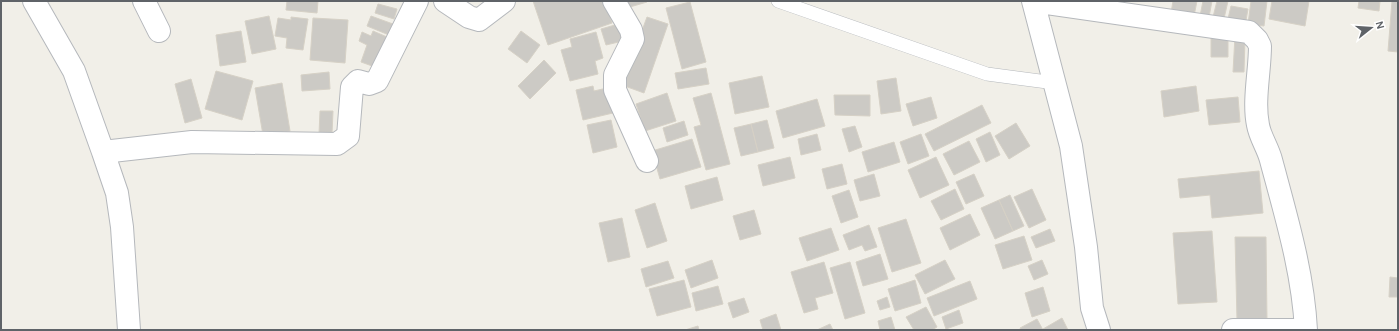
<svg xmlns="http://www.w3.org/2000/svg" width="1399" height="331" font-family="'Alegreya Sans',sans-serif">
<rect width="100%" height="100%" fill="#f1efe8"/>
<path fill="#cccac5" stroke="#d6d1c6" d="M287,1H318L317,13L286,10Z
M533,1H605L612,23L548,45Z
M621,1H647V2L623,9Z
M1173,1H1197L1194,16L1171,13Z
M1203,1H1212L1209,17L1200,16Z
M1217,1H1228L1223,23L1212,21Z
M1251,1H1267L1264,26L1248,24Z
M1272,1H1309L1305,26L1269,19Z
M1359,1H1380L1379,11L1358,8Z
M1392,1H1398V52L1388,51Z
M690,2L706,62L682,69L666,8Z
M378,4L397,9L394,19L375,13Z
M1231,6L1248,9L1245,26L1227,23Z
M269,16L276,49L252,54L245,21Z
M371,16L393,24L389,35L367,26Z
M291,17L308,19L303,50L286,48L287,38L275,36L278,18L291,20Z
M647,17L668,24L644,93L622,85Z
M313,18L348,20L345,63L310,60Z
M622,23L627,40L606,45L601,29Z
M241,31L246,62L220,66L216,35Z
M373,31L387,37L375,67L361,62L367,45L359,41L362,32L371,36Z
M521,31L540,45L527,63L508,49Z
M596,32L603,58L595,61L598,74L570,81L561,50L572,47L570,39Z
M1211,36H1228V57H1211Z
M1235,36L1245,38L1244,72H1233Z
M544,60L556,73L530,99L518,86Z
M706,68L709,84L678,89L675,73Z
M216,71L253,81L242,120L205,109Z
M329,72L330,89L302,91L301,75Z
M762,76L769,107L735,114L729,83Z
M896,78L901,111L881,114L877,81Z
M191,79L202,118L185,123L175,84Z
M282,83L290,131L263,135L255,88Z
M593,86L594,91L607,88L613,113L583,120L576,90Z
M1196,86L1199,111L1164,117L1161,91Z
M667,93L676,121L645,131L636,104Z
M711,93L730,164L706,170L694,127L701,125L693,98Z
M834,95H870V116L835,115Z
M931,97L937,118L913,126L906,104Z
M1238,97L1240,122L1209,125L1206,100Z
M817,99L825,126L783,138L776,111Z
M982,105L991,123L934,151L925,134Z
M320,111H333L332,134H319Z
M611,120L617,147L593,153L587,125Z
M767,120L774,148L758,152L751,124Z
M684,121L688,135L667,142L663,128Z
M1016,123L1030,146L1009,159L995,136Z
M751,124L758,152L741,156L734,128Z
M855,126L862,147L849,152L842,129Z
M990,132L1000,155L986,162L976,139Z
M817,134L821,150L801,155L798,139Z
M921,134L929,156L908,164L900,142Z
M692,139L701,167L660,179L652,151Z
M969,141L980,162L954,175L943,154Z
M894,142L900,162L868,172L862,152Z
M790,157L795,178L763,186L758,165Z
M936,157L949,185L920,198L908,170Z
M842,164L847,184L827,189L822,169Z
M1259,171L1263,213L1212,218L1210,195L1180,198L1178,179Z
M874,174L880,196L860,201L854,180Z
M974,174L984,196L966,204L956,182Z
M717,177L723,200L691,209L685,186Z
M955,189L964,209L941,220L931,201Z
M1032,189L1046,220L1029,228L1014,197Z
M849,190L858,217L841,223L832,196Z
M1010,195L1024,226L1013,231L999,200Z
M999,200L1013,231L995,239L981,208Z
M655,203L667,241L647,248L635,210Z
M754,210L761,234L740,240L733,216Z
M970,214L980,235L950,250L940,228Z
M622,218L630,257L608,262L599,223Z
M906,219L921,263L892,272L878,228Z
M869,225L877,247L865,251L862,245L849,250L843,235Z
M831,228L839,250L807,261L799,238Z
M1050,229L1055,241L1036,248L1031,237Z
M1212,231L1217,302L1178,304L1173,233Z
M1024,236L1032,260L1003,269L995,245Z
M1235,237H1266L1267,321H1237Z
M880,254L888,279L863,286L856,262Z
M712,260L718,278L691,288L685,270Z
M945,260L955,279L925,294L915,275Z
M1042,260L1048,274L1034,280L1028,266Z
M668,261L674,278L646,287L641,269Z
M824,262L833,293L815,298L818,309L804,313L791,272Z
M850,262L865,313L845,319L830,268Z
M1390,277L1398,278V297H1389Z
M684,280L691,307L657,316L649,289Z
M915,280L921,303L895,311L888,289Z
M970,281L977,299L934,316L927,298Z
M718,286L723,304L696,311L692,293Z
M1043,287L1050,311L1032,317L1025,293Z
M887,297L890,307L880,310L877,301Z
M744,298L749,312L733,318L728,303Z
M926,307L937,327L932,330H914L906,317Z
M959,310L963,323L946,329L942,317Z
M776,314L781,330H763L760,320Z
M891,317L895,330H880L878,321Z
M1062,318L1068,330H1043V329Z
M1037,319L1043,330H1021L1020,328Z
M830,324L833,330H817Z
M698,326L699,330H685Z"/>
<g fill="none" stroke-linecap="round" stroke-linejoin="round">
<g stroke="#b5b8bc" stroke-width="14">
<path id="lane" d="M778,1L987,74L1055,83"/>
</g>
<g stroke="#b5b8bc" stroke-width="24">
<path id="street" d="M34,1L74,71L103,152L192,142L337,144L348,136L352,87L358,81L369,84L377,81L417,1
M144,1L159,31
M445,1L469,17L479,20L504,1
M614,1L631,30L633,39L615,75V90L647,161
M1033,1L1249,32L1257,40L1260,46C1260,71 1253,101 1258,125C1260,137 1268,148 1271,160C1286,216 1303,272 1306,330
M1033,1L1071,146L1086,247L1092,308L1099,330
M103,152L117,193L122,227L129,330
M1233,330H1300"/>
</g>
<use href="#lane" stroke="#fff" stroke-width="13"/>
<use href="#street" stroke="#fff" stroke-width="22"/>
</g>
<rect width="1399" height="331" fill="none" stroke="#5f6368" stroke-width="4"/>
<g transform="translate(1371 28) rotate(73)" stroke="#ffffff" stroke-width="3" paint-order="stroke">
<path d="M0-3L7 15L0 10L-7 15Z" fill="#5f6368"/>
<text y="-6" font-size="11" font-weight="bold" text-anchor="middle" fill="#5f6368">N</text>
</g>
</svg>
